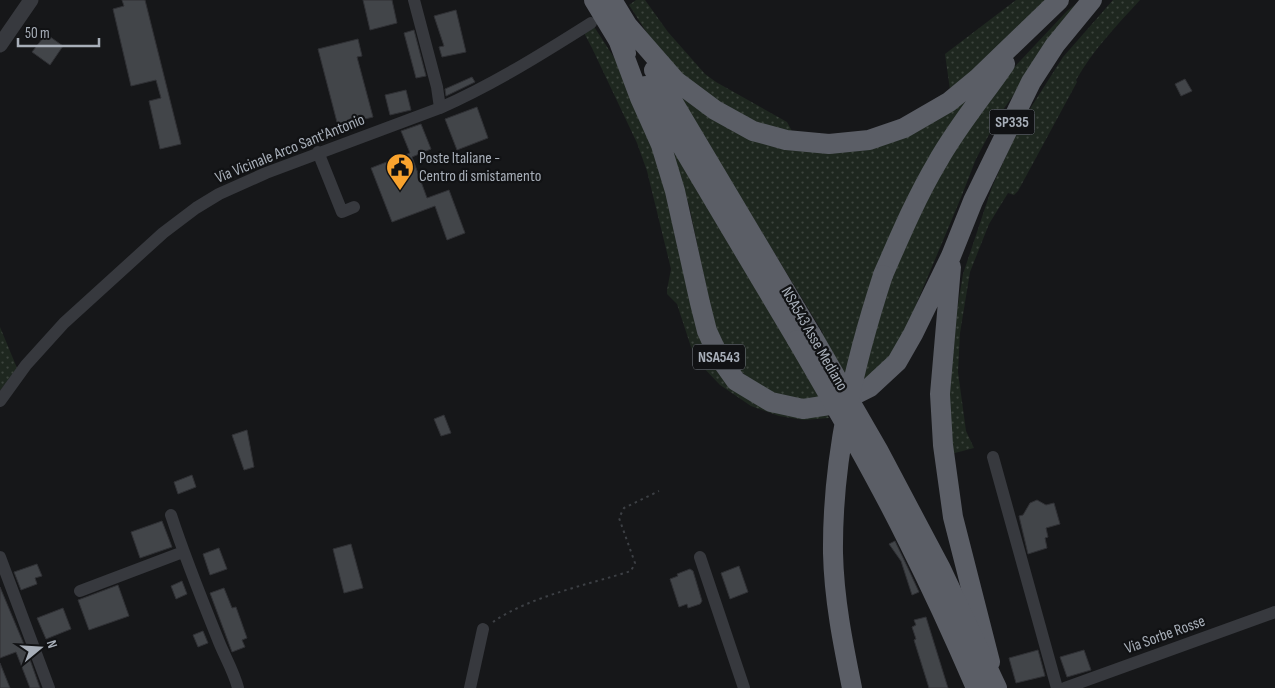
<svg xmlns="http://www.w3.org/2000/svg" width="1275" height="688" font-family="'Sofia Sans Condensed',sans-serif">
<defs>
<pattern id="grass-dots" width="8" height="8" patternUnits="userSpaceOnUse" patternTransform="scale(1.25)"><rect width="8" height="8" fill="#1e271f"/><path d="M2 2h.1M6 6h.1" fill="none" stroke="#3c443d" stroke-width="1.8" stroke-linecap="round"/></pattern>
</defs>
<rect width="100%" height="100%" fill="#161719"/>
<path fill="url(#grass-dots)" d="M636,0H645L668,32L705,74L716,82L787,122L793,133C825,137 862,138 892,123C912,114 931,101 950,90L945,54L1016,0H1056L956,86L1005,77L1067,11L1081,0L1000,114L976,159L960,200L905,331L891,358L874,374L820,401L793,399L773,393L758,386L737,368L722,347L711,310L689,205L666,138L794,353L823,333L678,94L760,125L692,85L651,39L629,5Z
M1113,0H1140C1117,25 1093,50 1076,80L1077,82L1018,191L1014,195L1008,193L989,224L970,272L960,333L958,372L966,431L974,448L951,454L949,359L963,274L992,187L1021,123L1063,57Z
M593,25L615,59L652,140L732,383L825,411L829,418L804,420L779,416L751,406L720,385L701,365L691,347L677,304L667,294V290L671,269L647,171L637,143L592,48L583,31Z
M0,327L17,368L0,391Z"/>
<path fill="#424549" stroke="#303135" d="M122,0H145L181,144L160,149L149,101L161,98L156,80L131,86L113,9L124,6Z
M363,0H392L397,23L370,30Z
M456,10L466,52L442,57L439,47L444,46L434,16Z
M414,30L426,76L416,78L404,33Z
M46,34L63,46L50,65L32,52Z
M358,39L362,56L357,57L373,117L338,126L318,49Z
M472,77L475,82L446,96L445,89Z
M1185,79L1192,91L1181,96L1175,84Z
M406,90L411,110L390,115L385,95Z
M477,107L488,138L457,150L445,119Z
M421,124L431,149L412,157L427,198L449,190L465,233L447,240L435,206L392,222L371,168L410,153L401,131Z
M444,415L451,433L441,436L434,419Z
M247,430L254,467L244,470L232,435Z
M192,475L196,487L178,494L174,482Z
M1037,500L1046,505L1054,503L1060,524L1046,528L1048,537L1045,538L1047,548L1028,554L1019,516L1023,515L1030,503Z
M162,521L172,547L140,558L131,532Z
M895,541L907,566L919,592L912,595L901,561L889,544Z
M351,544L363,588L344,593L333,549Z
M219,548L227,569L210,575L203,554Z
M37,564L42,576L35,578L37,584L21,590L14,572Z
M739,566L748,592L730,599L721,573Z
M690,569L693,571L702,601L700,604L688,608L687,604L679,607L670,579L678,576L677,574Z
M182,581L187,594L176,599L171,586Z
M118,585L129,616L89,630L78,600Z
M0,587L28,654L40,688H30L16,652L0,658Z
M224,588L232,608L236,607L247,638L242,640L245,647L232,652L210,593Z
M63,608L71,629L46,639L37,618Z
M926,617L948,688H929L914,640L916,639L912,627L916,625L914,620Z
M203,631L208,643L198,647L193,635Z
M1038,650L1045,676L1016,683L1009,658Z
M1084,650L1091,670L1067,677L1060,657Z
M0,663L10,688H0Z"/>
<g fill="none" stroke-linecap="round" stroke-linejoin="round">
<path stroke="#3d4045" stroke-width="2" stroke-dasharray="2.5 4" stroke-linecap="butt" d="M493,622C528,597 590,584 631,571L635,563L619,518L624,508L659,491"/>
<path stroke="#37393e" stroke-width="12" d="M440,108C494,84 542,54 591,23
M318,152L342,212L354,207
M0,401L26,365L64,323L163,233L196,208L219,194L266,173L440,108L437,87L414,0
M993,457L1057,688
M171,515C185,558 202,600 219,642C225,657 234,672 238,688
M0,557L49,688
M700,557L744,688
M80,591L183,552
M470,688L483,629
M1065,688L1275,612"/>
<path stroke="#37393e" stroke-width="15" d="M0,45L31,0"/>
<path stroke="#5b5e66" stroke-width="20" d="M594,0L626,53
M612,0L635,38
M628,26L676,81L715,110L753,131L786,140L829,144L869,140L904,128L949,102L978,78L1059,0
M619,42L640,98L661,145L675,191L700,303L707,331L719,357L736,381L771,402L803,409L836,404L870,387L897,362L913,334L951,256L973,201L1031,82L1055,45L1092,0
M654,70L811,334
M646,86L797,340
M951,267L940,394L943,445L953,517L990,662
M883,275C900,236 916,198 938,161C957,127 983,96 1005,64"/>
<path stroke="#5b5e66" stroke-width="20" d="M811,334L878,450L941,569L997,688
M797,340C836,407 875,474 909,543C933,591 955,639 976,688
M852,688C843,644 834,599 833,553C832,458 854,364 883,275"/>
</g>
<defs>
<g id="civic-pin" transform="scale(1.4375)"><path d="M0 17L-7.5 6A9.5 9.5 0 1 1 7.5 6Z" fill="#f9a32e" stroke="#111214"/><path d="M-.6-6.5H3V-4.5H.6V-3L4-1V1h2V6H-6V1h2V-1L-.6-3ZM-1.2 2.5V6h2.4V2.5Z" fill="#111"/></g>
</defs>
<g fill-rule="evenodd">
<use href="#civic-pin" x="400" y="167"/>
</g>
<g text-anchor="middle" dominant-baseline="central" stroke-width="4.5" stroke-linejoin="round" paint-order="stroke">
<g fill="#111214" stroke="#7b8088" stroke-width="1">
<rect x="989.5" y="109.5" width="45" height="25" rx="4"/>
<rect x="693" y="344.5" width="52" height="25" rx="4"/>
</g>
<g font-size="15" font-weight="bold" fill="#a8afb9">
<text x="1012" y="122">SP335</text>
<text x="719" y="357">NSA543</text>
</g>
<g font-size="16" fill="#a8afb9" stroke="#111214">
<text transform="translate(290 149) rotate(-22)">Via Vicinale Arco Sant'Antonio</text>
<text transform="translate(814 339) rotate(60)">NSA543 Asse Mediano</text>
<text transform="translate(1165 635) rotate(-20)">Via Sorbe Rosse</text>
</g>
<g font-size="16" fill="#a8afb9" stroke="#111214" text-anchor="start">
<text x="419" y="158">Poste Italiane -<tspan x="419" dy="18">Centro di smistamento</tspan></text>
</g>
</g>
<g transform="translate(40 648) rotate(72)" stroke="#111214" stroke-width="4" paint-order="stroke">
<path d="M0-4L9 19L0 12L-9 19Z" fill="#a8afb9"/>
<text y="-8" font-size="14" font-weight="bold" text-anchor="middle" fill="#a8afb9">N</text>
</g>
<path d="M18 38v8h81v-8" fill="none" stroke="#a8afb9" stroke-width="2.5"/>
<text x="25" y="38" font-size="15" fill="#a8afb9" stroke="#111214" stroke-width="4" paint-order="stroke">50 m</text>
</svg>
